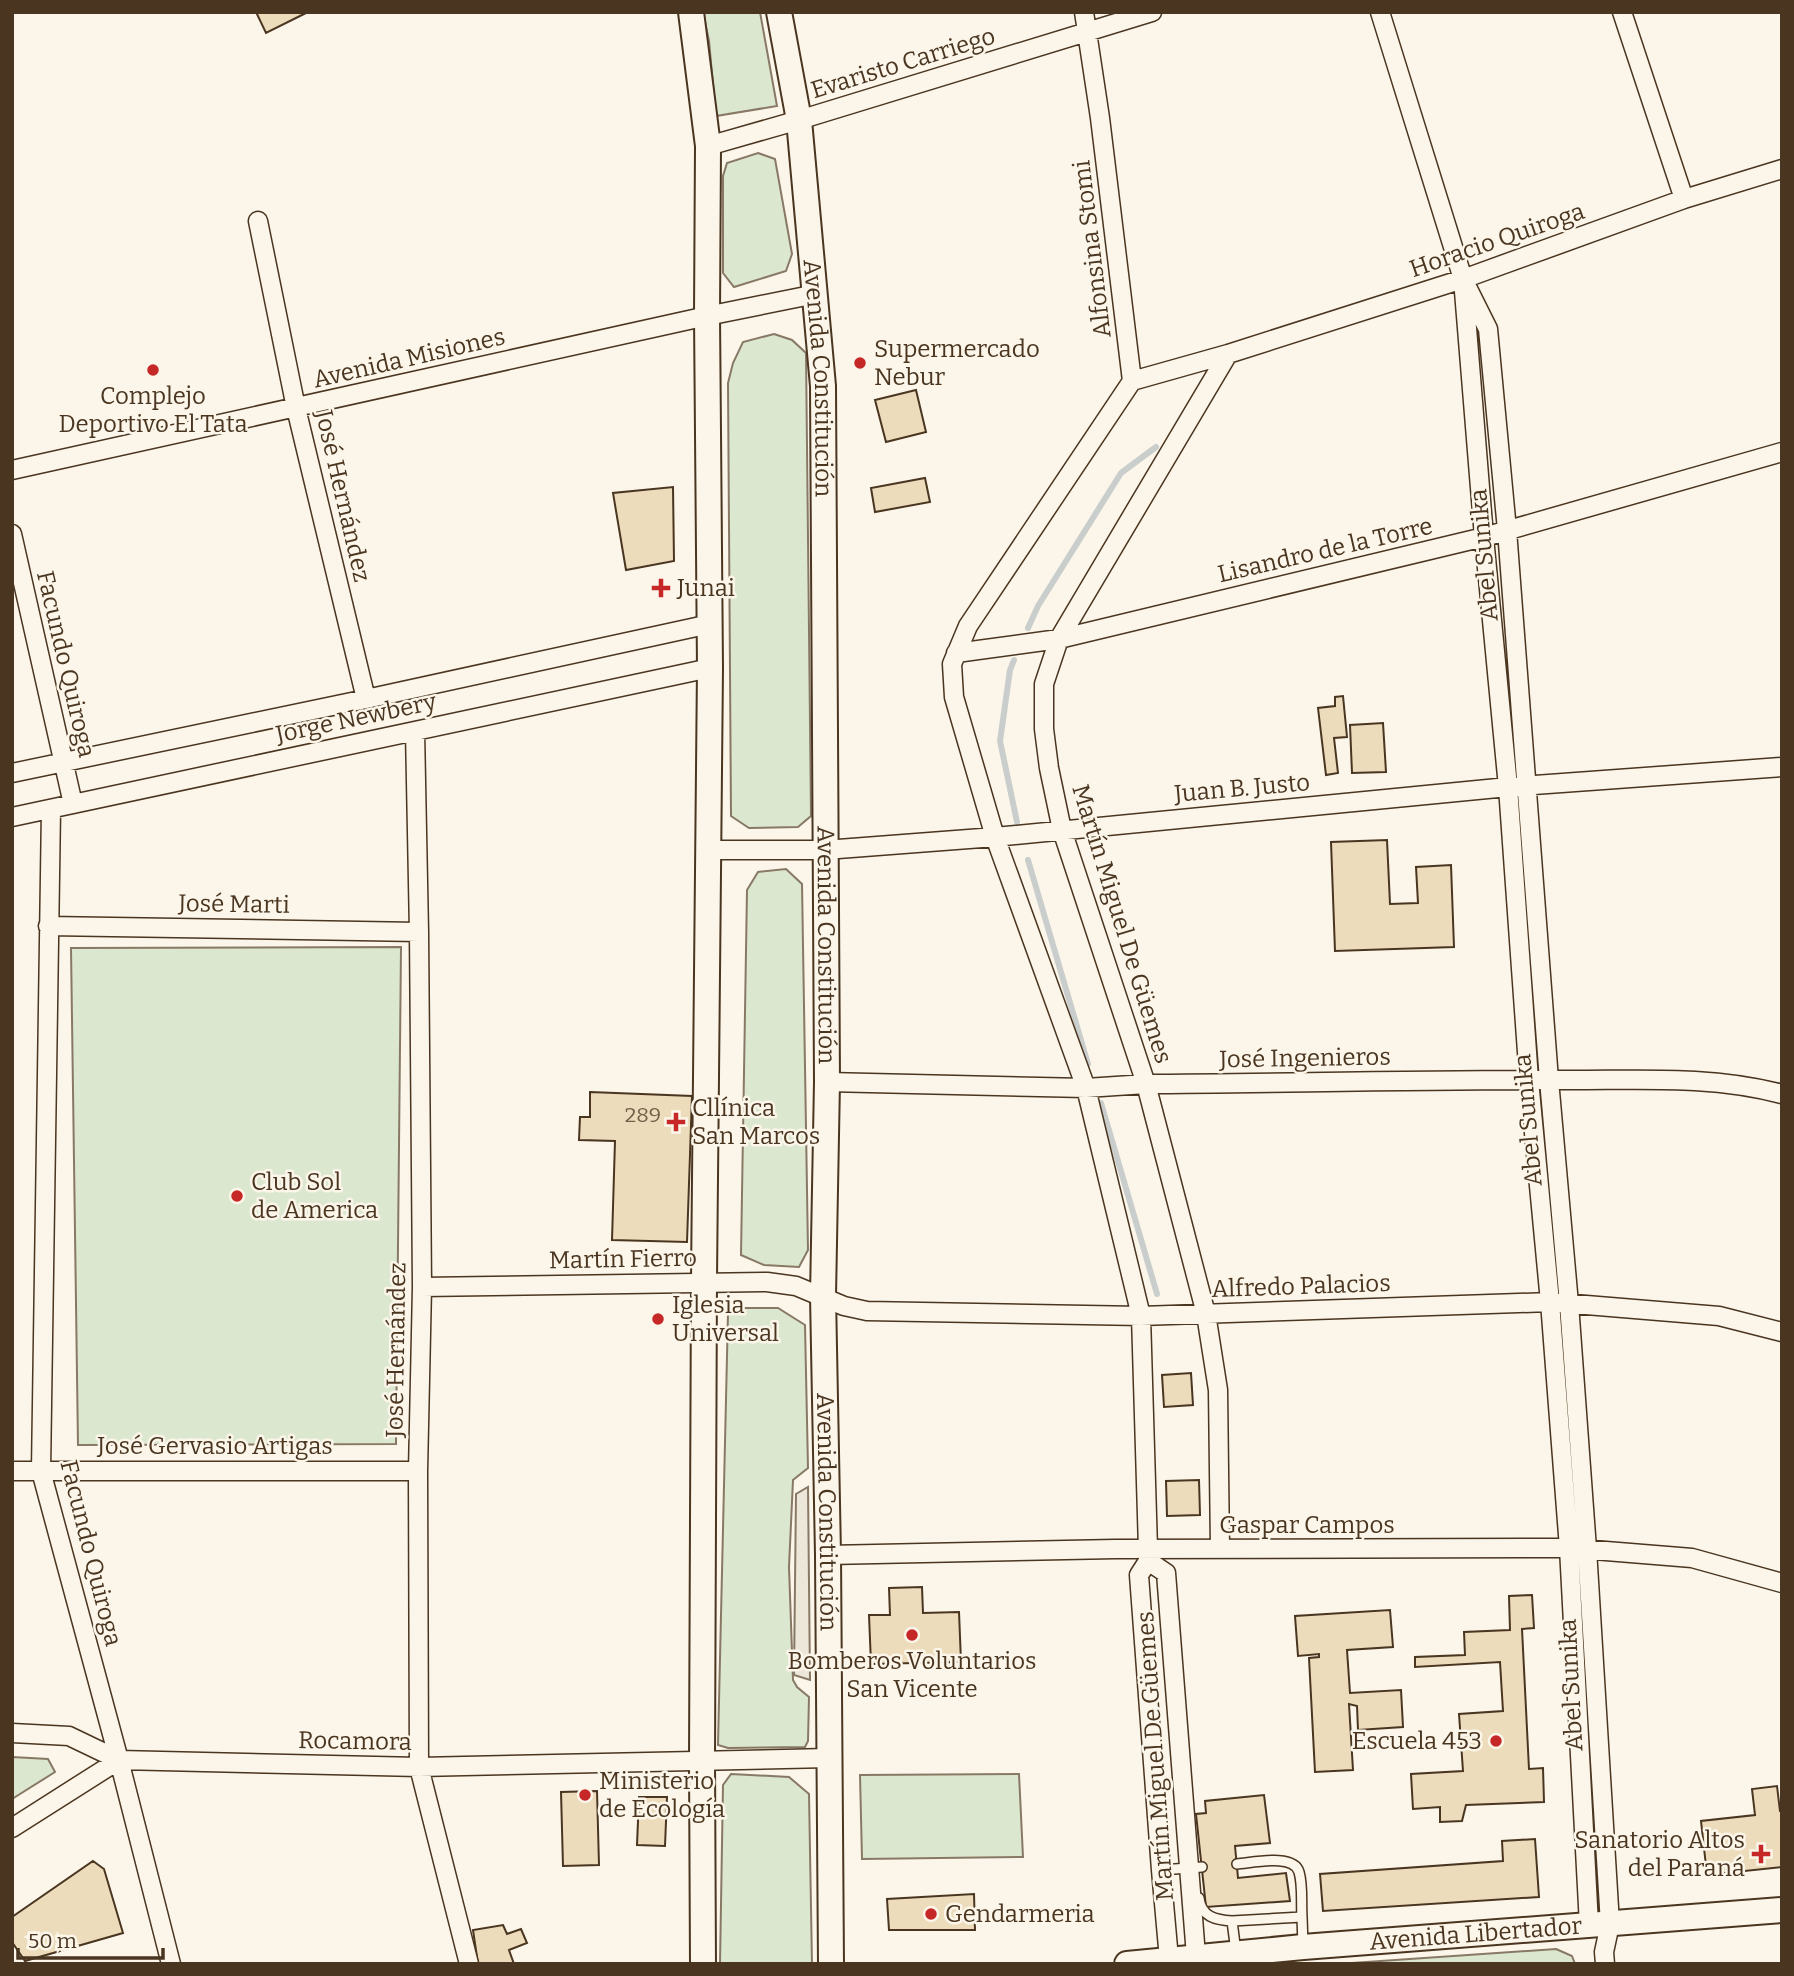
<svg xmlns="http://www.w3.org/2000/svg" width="1794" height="1976" font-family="Bitter,serif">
<rect width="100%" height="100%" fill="#fbf6e9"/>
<path fill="#dce7d0" stroke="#887966" stroke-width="2" d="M703,12H760L777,106L716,116L709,41Z
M758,153L775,159L792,254L786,271L734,287L723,273V176L727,163Z
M774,334L792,340L806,353L811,816L798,827L749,828L731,816L728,383L733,363L743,342Z
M786,869L802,884L808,1250L799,1267L764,1265L741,1255L747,890L758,872Z
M401,947L396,1444L78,1445L71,948Z
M736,1308H778L805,1325L808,1468L793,1480L789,1567L793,1680L797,1687L809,1697L808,1741L805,1747L728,1748L718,1745L728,1313Z
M12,1757L48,1759L55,1772L12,1799Z
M731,1774L789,1777L809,1794L812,1964H720L723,1785Z
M1019,1774L1023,1857L862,1859L860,1775Z
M1556,1949L1572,1956L1575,1964H1337Z"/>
<path fill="#ede7d9" stroke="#887966" stroke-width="2" d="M808,1487L810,1680L794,1675L796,1494Z"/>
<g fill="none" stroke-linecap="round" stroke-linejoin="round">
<path stroke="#c9cecd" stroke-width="6" d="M1028,628L1038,606L1121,473L1156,447
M1014,660L1010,670L1000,741L1017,822
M1028,860L1088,1064
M1101,1103L1157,1294"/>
</g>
<path fill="#ecdcbc" stroke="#4a3520" stroke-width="2" d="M256,12H308L266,33Z
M916,390L926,432L886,442L875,400Z
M925,478L930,502L875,512L871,488Z
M673,487L674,561L626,570L613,493Z
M1343,696L1347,737L1334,738L1338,773L1326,775L1318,708L1335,706V697Z
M1383,723L1386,772L1352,773L1350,725Z
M1387,840L1390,904L1418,903L1416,867L1451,865L1454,947L1335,951L1331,842Z
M590,1092L692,1096L687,1242L612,1240L615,1141L579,1140L580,1117H590Z
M1191,1373L1193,1405L1164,1407L1162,1375Z
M1199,1480L1200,1515L1167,1516L1166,1481Z
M922,1587L923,1613L959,1612L961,1662L871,1664L869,1615H890L889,1588Z
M1532,1595L1534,1628L1522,1629L1529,1769L1543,1768L1544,1802L1466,1805L1462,1821L1440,1822V1807L1413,1809L1411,1774L1463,1771L1459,1714L1503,1711L1500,1662L1415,1667V1657L1465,1655L1464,1632L1510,1630L1509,1596Z
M1390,1610L1393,1647L1347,1650L1350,1693L1401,1690L1403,1727L1358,1730L1357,1706L1349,1704L1353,1770L1315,1772L1309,1658L1319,1657V1654L1298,1656L1295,1616Z
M1777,1786L1780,1811H1782V1867L1707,1875L1701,1821L1755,1815L1752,1789Z
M597,1791L599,1865L563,1866L561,1792Z
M1264,1795L1270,1843L1235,1846L1238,1878L1286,1873L1290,1901L1206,1907L1196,1814L1206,1813L1205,1801Z
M639,1797H667L665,1846L637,1845Z
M1535,1839L1539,1897L1323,1911L1320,1874L1503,1861L1502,1841Z
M93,1861L104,1869L123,1933L25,1961L12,1942V1917Z
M974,1894L975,1930H889L887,1899Z
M503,1925L507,1934L521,1929L527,1943L509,1950L514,1964H478L473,1930Z"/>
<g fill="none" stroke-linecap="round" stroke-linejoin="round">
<g stroke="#4a3520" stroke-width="12">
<path id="lane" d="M1237,1864C1252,1863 1294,1853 1299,1872C1303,1885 1301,1903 1302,1917
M1161,1870L1202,1867
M1199,1898C1201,1917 1216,1920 1232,1921
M1236,1952L1232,1921L1302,1917L1303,1946"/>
</g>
<g stroke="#4a3520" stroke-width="21">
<path id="street" d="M1084,12L1100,118L1132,381L1228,354L1463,279L1684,199L1782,169
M1380,12L1463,279L1484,537L1508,787L1529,1080L1550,1302L1569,1548L1589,1925
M1622,12L1684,199
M708,146L799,120L1152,12
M258,221L296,408L366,699
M1467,287L1488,329L1507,530L1549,1080L1569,1304L1587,1549L1610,1924L1604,1952L1605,1964
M1132,381L968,626L952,664L954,697L995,837L1086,1088L1141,1316L1148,1549V1561L1139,1575L1161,1870L1169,1959
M12,470L707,316L816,294
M12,534L73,804
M956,653L1059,639L1484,537L1782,452
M415,731L419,932L422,1287L418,1471L419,1767L469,1964
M12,773L366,699L710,624
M51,809L41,1471L119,1760L171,1964
M12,817L710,668
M708,850H825L995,837L1508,787L1782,767
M48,926L419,932
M827,1082L1086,1088L1146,1084C1282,1083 1418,1080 1555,1080C1630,1081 1708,1074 1782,1094
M422,1287L767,1282L796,1286L844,1306L867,1311L1141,1316L1550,1302L1719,1316L1782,1332
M12,1471H418
M1220,1549L1218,1390L1206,1314L1146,1084L1062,830L1049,768L1044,729V684L1059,639L1228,354
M828,1555L1115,1549L1569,1548L1692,1558L1782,1583
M1148,1561L1166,1573L1196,1956
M12,1733L69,1736L119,1760L419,1767L829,1758
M12,1828L119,1760"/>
</g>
<g stroke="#4a3520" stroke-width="28">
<g id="secondary">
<path d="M691,12L708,146L707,316L710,668L704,1281L702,1761L703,1964"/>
<path id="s1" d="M779,12L799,120L823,386L827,1082L823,1296L828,1555L831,1964"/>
<path id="s2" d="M1127,1964L1303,1947L1782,1910"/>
</g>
</g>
<use href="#lane" stroke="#fbf6e9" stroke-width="9"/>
<use href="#street" stroke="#fbf6e9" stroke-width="18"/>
<use href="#secondary" stroke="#fbf6e9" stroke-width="24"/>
</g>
<g fill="#c62828" stroke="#fbf6e9" stroke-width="2.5">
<circle cx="860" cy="363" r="7"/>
<circle cx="153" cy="370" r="7"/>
<path d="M657.5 577.5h7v7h7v7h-7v7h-7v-7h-7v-7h7z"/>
<path d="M672.5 1111.5h7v7h7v7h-7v7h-7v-7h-7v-7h7z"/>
<circle cx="237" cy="1196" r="7"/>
<circle cx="658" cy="1319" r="7"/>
<circle cx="912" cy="1635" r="7"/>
<circle cx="1496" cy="1741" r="7"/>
<circle cx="585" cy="1795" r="7"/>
<path d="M1757.5 1843.5h7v7h7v7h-7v7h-7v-7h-7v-7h7z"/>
<circle cx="931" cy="1914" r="7"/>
</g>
<g text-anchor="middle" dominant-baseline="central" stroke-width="5" stroke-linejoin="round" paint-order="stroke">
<g font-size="21" fill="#725f47">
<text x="643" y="1115">289</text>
</g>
<g font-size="24" fill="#4a3520" stroke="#fbf6e9">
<text transform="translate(903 63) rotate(-17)">Evaristo Carriego</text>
<text transform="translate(1497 240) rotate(-19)">Horacio Quiroga</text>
<text transform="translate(1092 249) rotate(-97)">Alfonsina Stomi</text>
<text transform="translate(409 358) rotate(-13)">Avenida Misiones</text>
<text stroke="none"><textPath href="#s1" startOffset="369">Avenida Constitución</textPath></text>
<text transform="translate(343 496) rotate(77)">José Hernández</text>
<text transform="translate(1325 550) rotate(-13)">Lisandro de la Torre</text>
<text transform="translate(1484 555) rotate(-95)">Abel Sunika</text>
<text transform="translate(66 664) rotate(77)">Facundo Quiroga</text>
<text transform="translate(356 718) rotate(-12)">Jorge Newbery</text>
<text transform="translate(1242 788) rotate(-5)">Juan B. Justo</text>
<text transform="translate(234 904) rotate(1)">José Marti</text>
<text transform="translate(1122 924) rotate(73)">Martín Miguel De Güemes</text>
<text stroke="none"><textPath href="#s1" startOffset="936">Avenida Constitución</textPath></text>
<text transform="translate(1305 1058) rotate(-1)">José Ingenieros</text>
<text transform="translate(1528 1120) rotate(-95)">Abel Sunika</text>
<text transform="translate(623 1259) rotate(-1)">Martín Fierro</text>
<text transform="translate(1301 1286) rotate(-2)">Alfredo Palacios</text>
<text transform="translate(396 1350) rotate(-89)">José Hernández</text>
<text x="215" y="1446">José Gervasio Artigas</text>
<text stroke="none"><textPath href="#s1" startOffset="1503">Avenida Constitución</textPath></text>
<text x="1307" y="1525">Gaspar Campos</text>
<text transform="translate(91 1553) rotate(76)">Facundo Quiroga</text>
<text transform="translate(1571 1685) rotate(-93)">Abel Sunika</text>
<text transform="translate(355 1741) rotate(1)">Rocamora</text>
<text transform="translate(1155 1756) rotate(-94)">Martín Miguel De Güemes</text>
<text stroke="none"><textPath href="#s2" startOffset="350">Avenida Libertador</textPath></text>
</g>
<g font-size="24" fill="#4a3520" stroke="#fbf6e9" text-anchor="start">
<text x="874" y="349">Supermercado<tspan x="874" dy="28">Nebur</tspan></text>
<text x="153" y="396" text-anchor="middle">Complejo<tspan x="153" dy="28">Deportivo El Tata</tspan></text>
<text x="677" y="588">Junai</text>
<text x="692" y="1108">Cllínica<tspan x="692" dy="28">San Marcos</tspan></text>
<text x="251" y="1182">Club Sol<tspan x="251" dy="28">de America</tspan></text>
<text x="672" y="1305">Iglesia<tspan x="672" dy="28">Universal</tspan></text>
<text x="912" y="1661" text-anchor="middle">Bomberos Voluntarios<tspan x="912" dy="28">San Vicente</tspan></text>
<text x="1482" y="1741" text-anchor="end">Escuela 453</text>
<text x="599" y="1781">Ministerio<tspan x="599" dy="28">de Ecología</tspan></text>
<text x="1745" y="1840" text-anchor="end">Sanatorio Altos<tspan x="1745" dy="28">del Paraná</tspan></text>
<text x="945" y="1914">Gendarmeria</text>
</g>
</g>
<rect width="1794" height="1976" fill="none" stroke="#4a3520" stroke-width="28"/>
<path d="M18 1948v10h145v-10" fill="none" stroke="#4a3520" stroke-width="3.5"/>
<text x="28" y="1948" font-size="21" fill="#4a3520" stroke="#fbf6e9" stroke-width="5" paint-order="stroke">50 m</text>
</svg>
